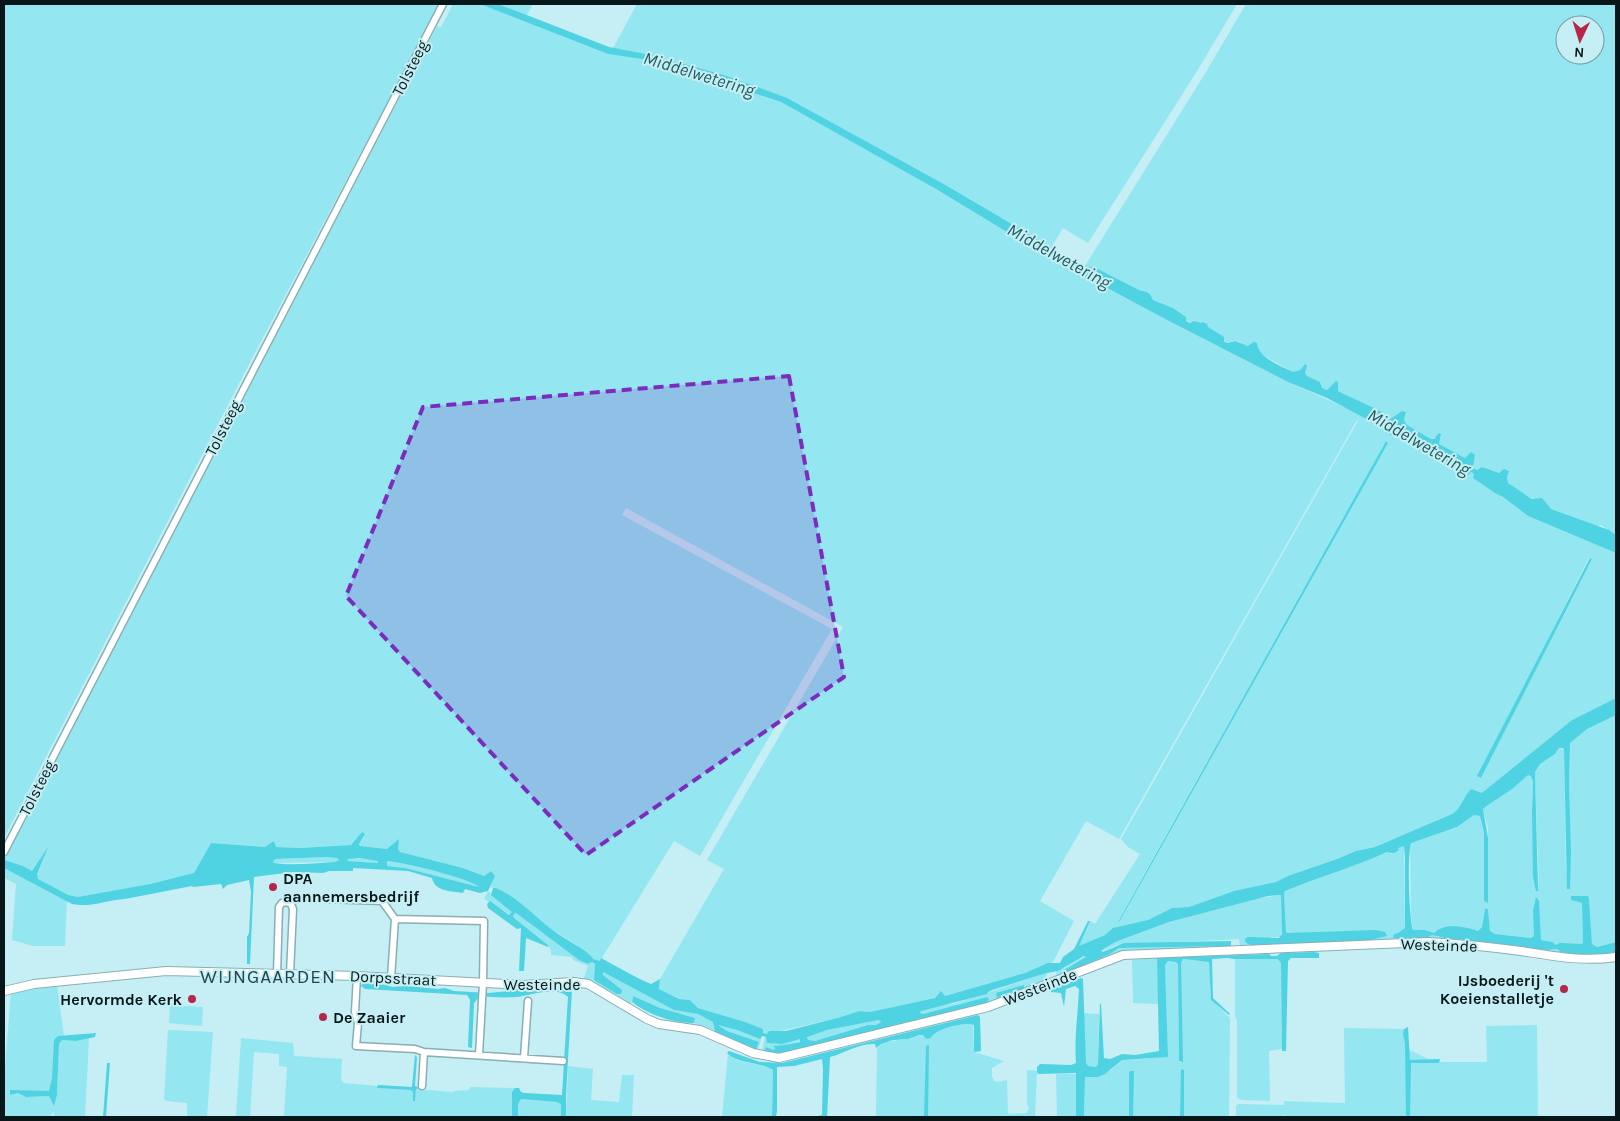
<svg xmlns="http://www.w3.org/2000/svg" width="1620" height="1121" font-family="Karla,sans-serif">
<rect width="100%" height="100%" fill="#c5eff4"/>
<path fill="#94e6f0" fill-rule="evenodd" d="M4,4H439L246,370L4,838Z
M453,4H480L608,54L648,60L704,77L781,102L936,189L1038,251L1169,321L1288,382L1380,423L1383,421L1389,425V434L1396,437L1403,436L1410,443L1465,473L1471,472L1474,474L1473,478L1495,493L1503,497L1528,516L1616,553V698L1572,720L1493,786L1482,794L1471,789L1458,810L1452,814L1375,847L1356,851L1337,859L1288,876L1276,882L1234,891L1189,907L1172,908L1148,920L1113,929L1105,935L1078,947L1090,921L1095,924L1140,854L1128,847L1121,839L1346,442L1358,421L1357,420L1119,839L1086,821L1040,901L1074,921L1053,962L1025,973L945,996L938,995L935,998L870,1012L859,1011L841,1017L767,1034L763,1033V1029L745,1022L698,1008L690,1000L679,999L659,989L660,979L724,869L707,860L843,627L626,508L622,515L832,629L700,856L674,841L600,961L593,959C589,951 580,952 577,945L551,929L500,890L490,887L495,876L491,871L484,876L463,868L400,852L390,847L387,849L360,846L359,844L364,837L362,832L351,845L301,848L276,847L274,842L265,847L211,843L194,873C156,883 117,891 78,897L68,895L38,880L37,874L46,850L32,871L23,866L4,860C4,849 13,832 22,827L437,26L441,27ZM1386,441L1388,443L1118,922V921ZM1589,558L1592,559L1481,778L1478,776Z
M498,4H533L527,15Z
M637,4H1237L1199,68L1088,243L1063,228L1051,248L942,183L788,99L724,75L651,55L613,48Z
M1246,4H1616V535L1601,525L1597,526L1551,509C1545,501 1538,501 1530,497C1522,493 1515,488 1508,483L1507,478L1509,471L1499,473L1482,467L1477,470L1473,468L1475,455L1465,458L1438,444L1441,435L1431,439L1407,425L1404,420L1406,414L1402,411L1390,420L1384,418L1385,414C1370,405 1354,399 1338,391V382L1336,381L1327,390L1322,388L1320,382L1307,376L1305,373L1307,366L1304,365L1300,370L1293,372L1261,354L1251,346C1245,346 1241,342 1236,341C1231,341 1229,344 1224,342V337L1201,324L1186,321V317L1173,308L1153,300C1150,293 1148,291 1141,291L1096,268L1085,266L1206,72ZM1565,25H1595V55H1565Z
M1616,715V942L1597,947L1592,944L1589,899L1571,900L1582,903L1583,942L1582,944L1556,945L1548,941L1541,940L1540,928L1534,930V937L1531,938L1495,934L1490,931L1488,909H1485L1482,927L1478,931L1469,929L1437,930L1434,933L1413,930L1411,917L1410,843L1457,827L1474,815L1480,816L1484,832V901L1488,903V828L1483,809L1528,774L1531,776L1533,782L1532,813L1539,889L1535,772L1540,764L1555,754L1559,748L1564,750L1566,871L1570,888L1569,785L1570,743L1587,729Z
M1404,845L1405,928L1393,938L1407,939L1429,937L1432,935L1445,938L1502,944L1546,950L1557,949L1561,952L1588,956L1616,952V955L1598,958L1490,945L1251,947L1240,946L1239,939L1116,945L1102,952L1114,942L1169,922L1254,899L1281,895L1282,931L1281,937H1271L1259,945L1367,941L1386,936L1288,933L1286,932L1284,893L1285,891C1319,877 1354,867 1387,852L1392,854V850Z
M327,857L337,858L339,860L334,862L274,863L273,861L276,859Z
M352,858L375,860L378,861V863L347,861V859Z
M387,861C407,864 465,876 479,887L405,868L387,866Z
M4,868L67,901L65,946H33L12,940L16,884L4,878Z
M488,891L512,911L511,915L484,899Z
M516,913L579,960L588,964L592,962L595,964L594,980L622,990L603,975V972L674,1010L698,1014L713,1022L714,1030L694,1023L695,1018L660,1008L633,996L631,1004L618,996L583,980L588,966L573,960L572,957L551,955V951L549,946L513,917L514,914Z
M1231,946V948L1129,951L1120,952L1058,977L1056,973L1057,969L1065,968L1085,956L1087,957L1064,970L1062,975L1110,954L1119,948Z
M1157,958L1159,1004L1133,1003L1132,960Z
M1183,959L1209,962L1211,999L1230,1018L1229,1117H1184V1070L1182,1069L1180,1117H1133L1129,1072V1117H1084L1085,1077H1098L1111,1070L1122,1060L1145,1059L1168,1056L1165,965L1168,961L1176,962L1178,964L1179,1061L1181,1063V963Z
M1235,959H1278L1281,962L1282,1049L1269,1051L1270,1101L1242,1100L1237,1098V1021L1235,1016Z
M1047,973L1045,981L988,1002V997L923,1014L920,1013L921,1011L938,1005L953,1004Z
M57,985L64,1036H58L51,1088L49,1092L10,1090V1095L18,1093L26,1097L49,1096L54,1105L57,1095L59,1044L62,1040L76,1041L89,1038L85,1117H54V1112L52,1113L51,1117H4V1081L11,991Z
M170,1005L203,1007L202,1026L169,1023Z
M1083,1013L1099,1014L1098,1064L1096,1067L1088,1066L1086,1063Z
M879,1020L881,1022L876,1025H868L815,1041L808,1040L807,1036L827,1030Z
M973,1023L974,1052L1004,1061L992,1068V1076L994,1081L999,1082L1007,1080L1008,1114L1027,1113L1029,1107L1027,1105V1070L1037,1071L1035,1117H876L877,1047C886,1040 896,1041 907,1039C913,1038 917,1035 923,1035L926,1039L931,1038C935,1027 962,1024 973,1023Z
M718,1025L737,1030L760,1039L762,1036L758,1050H756L759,1042L727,1031Z
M1537,1025L1538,1117H1286L1284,1115L1281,1117H1236V1106L1238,1104L1284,1105V1101L1345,1103L1344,1028L1405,1029L1406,1048L1430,1060L1443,1062H1487L1486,1026Z
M168,1030L213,1032L207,1117H187V1103L167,1101L164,1099Z
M765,1037L775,1044C784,1044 791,1040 800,1039V1041L784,1045L774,1046L775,1050L762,1051Z
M241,1038L293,1043L294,1056L342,1059L341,1080L344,1083L378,1086V1088L411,1090L413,1092V1100L415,1101L416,1089L453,1092L454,1091L469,1090L471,1087L515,1088L512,1092V1117H284L287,1067L279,1066V1054L254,1052L250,1117H236Z
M728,1054C739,1066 759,1061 773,1070L772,1117H722Z
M568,1066L593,1069L591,1100L619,1102L622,1075H634L632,1117H566Z
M1056,1074H1076V1117H1057Z
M516,1094L519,1103L521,1099L557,1102L561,1103V1117H515Z"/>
<path fill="#4fd2e1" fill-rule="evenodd" d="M480,4H498L609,47L651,55L724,75L787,98L942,183L1076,262L1085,266L1096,268L1141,291C1148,291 1150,293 1153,300L1173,308L1186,317V321L1190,323L1194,321L1201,323L1203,322L1207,324L1208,327L1224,337V342L1228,343L1235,341L1248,346L1254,342L1257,343C1258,358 1281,366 1293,372L1300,370L1305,364L1307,366L1305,373L1307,376L1320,382L1322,388L1327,390L1336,381L1338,382V391C1354,399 1370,405 1385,414V418L1389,420L1402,411L1406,412L1404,420L1407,425L1431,439H1434L1439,433L1441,434L1439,444L1465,458L1471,452L1475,455L1473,468L1477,470L1482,467L1499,473L1504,469L1509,471L1507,478L1508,483L1532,499L1542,498L1551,509L1609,530L1616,535V553L1528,516L1503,497L1495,493L1473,478L1474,474L1471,472L1468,475L1465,473L1410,443L1403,436C1396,436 1392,437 1386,432L1389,428L1387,424L1383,422L1378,424L1374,423L1327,398L1288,382L1169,321L1038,251L936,189L781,102L704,77L648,60L608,54Z
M1386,441L1388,443L1119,922H1118Z
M1590,558L1592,559L1481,778L1477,776Z
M1616,698V715L1587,729L1570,743L1569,785L1571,853L1570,889H1567L1564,750L1563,748H1559L1555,754L1540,764L1535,772L1538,891H1536L1533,877L1532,813L1533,782L1531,776L1528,775L1512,789L1488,805L1483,809L1488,838V903L1484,901V832L1480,816L1474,815L1457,827L1411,843C1407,856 1409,919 1413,930H1425L1434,933C1445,922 1465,927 1478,931L1482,927L1485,909H1488L1490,931L1495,934L1531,938L1534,936L1533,911L1536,897L1539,901L1541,940L1552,942L1556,945L1560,943L1582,944L1583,942L1582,903L1571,900V896H1588L1589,899L1592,944L1597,947L1616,942V952L1588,956L1561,952L1557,949L1546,950L1502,944L1445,938L1432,935L1425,939L1393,938L1394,934L1398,933L1405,928V857L1404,846L1398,848L1399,850C1395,853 1393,854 1387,852C1354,867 1319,877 1285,891L1284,893L1286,932L1288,933L1376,930L1385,932L1387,936L1367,941L1251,945L1246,943L1245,939L1248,937L1279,938L1282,934L1281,895L1268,896L1169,922L1115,942L1101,951L1103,952L1124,943L1231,941V946L1119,948L1110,954L1062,975L1061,972L1064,970L1086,957L1084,956L1058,971L1047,973L992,990L988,992L987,994C965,1000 943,1005 921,1011L920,1013L923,1014L987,997L989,999L986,1004L795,1050L780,1053L764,1051L766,1047L774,1050L775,1048L773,1046L784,1045L800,1042V1039L782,1044L767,1043L766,1037L762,1036L760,1039L737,1030L718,1025L727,1031L759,1042L756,1050L751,1048L715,1032L713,1022L698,1014L674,1010L603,972V975L622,990L621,994H617L594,980L595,964L592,962L588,964L579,960L516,913L514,914L513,917L549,946L548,947L526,938L524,971H519L521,928L517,929L488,908L487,904L490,901L509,915L512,912L491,895L493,888H496C522,899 541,925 566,939C572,943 591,953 593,959L600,961L601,958C618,967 634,977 651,984L660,979L659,989L679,999L690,1000L698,1008L745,1022L763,1029V1033L767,1034L769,1031H786L841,1017L859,1011L870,1012L935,998L941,991L945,996L1025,973L1048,963H1060L1063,957L1074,949L1088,921H1090L1079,946L1105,935L1113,928L1148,920L1172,908L1189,907L1234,891L1276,882L1288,876L1337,859L1356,851L1375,847L1452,814C1462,808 1463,797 1471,789L1482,793L1572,720ZM879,1020L881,1022L876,1025H868L815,1041L808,1040L807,1037L827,1030Z
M362,832L365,834L359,844L360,846L387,849L399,839L398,849L400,852L463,868L484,876L491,871L495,876L488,891L480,893L465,889L463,893C451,891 435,892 432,878L408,871L353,868V871H329L323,873L293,872L254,877L250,964H247V937L249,933L251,892L249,880L227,885L223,889L221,884L193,887L192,886L125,899C107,900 90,908 72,904L4,868V860L23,866L32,871L48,847L37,874L38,879L68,895L78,897L150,884L194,873L211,843L265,847L274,841L276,847L301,848L351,845ZM327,857L337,858L339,860L334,862C315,863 292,866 274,863L273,861L276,859ZM359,858L378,861V863L347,861L348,859ZM387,861C406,863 466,877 479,887L405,868L387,866Z
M1314,952L1319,953V958H1291L1288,961L1286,1051H1282V1049L1281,963L1278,959H1233L1228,958L1212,959L1213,998L1230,1014L1229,1015L1211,1000L1209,962L1183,959L1181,963L1183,1062L1179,1061L1178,964L1176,962L1168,961L1165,965L1168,1056L1167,1057L1122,1060L1105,1074L1098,1077H1085L1084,1117H1076V1073L1038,1074L1037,1072V1067L1040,1064L1071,1065L1076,1063C1074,1038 1078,1014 1079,989L1075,986L1066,989L1064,1007L1061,993L1051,992L1050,990L1081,978L1083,979L1086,1063L1088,1066L1096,1067L1098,1064L1100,1003L1101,1004L1104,1058L1110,1059L1122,1054L1135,1055L1159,1051L1157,958L1269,954L1271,956H1277L1281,953Z
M363,983L387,985L392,987L406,986L438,989L445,988L454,991L488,993L523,990L528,992L571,987L582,988V989L572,990L566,1095V1117H561V1104L557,1102L521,1099L518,1104V1117H512V1092L515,1088H519L521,1092L525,1093L562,1095L568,997C557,985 529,996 515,997C503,998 491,997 480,996L474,1003L472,1048L468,1047L470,1000L467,995L365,989L361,986Z
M1024,985V990L1007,993L997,998L996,993Z
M633,996L660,1008L695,1018L694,1023C673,1023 649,1015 632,1002Z
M978,1015L980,1017L981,1051L974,1052V1025C966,1021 934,1029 931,1038L926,1039L923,1035H919L908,1039L893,1040L881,1044L876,1048L875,1044C859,1043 845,1053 830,1057L827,1117H814L822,1115L823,1069L822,1059L794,1066L777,1067V1111L776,1117H772L773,1070C759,1061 739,1065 727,1053L729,1051L760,1062L782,1063Z
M1408,1027L1410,1060L1440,1059L1439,1063H1411L1410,1117H1406L1405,1043L1403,1034L1404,1029Z
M96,1033L95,1037L76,1041L62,1040L59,1044L57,1095L54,1106L49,1096L26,1097L18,1093L10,1095V1090L49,1091L52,1079L54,1040L58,1036Z
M929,1045L928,1117H924L926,1046Z
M415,1055L417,1057L415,1086L420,1088L416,1089L415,1101H413V1092L411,1090L377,1088L378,1085L412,1087Z
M107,1063H110L106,1117H103Z
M1181,1069L1184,1070V1117H1180Z
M1131,1071H1134L1133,1117H1129V1072Z"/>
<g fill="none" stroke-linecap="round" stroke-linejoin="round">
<g stroke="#87afb4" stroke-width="9">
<path id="minor" d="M4,852L443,4
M326,899L382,901L395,919L391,978
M395,919L484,921L483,983L479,1055
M277,974L279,907L282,903L287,902L291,904L293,909L290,974
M357,976L355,1012L358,1023L356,1046L415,1049L424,1052L563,1061
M524,1058L528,1001
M422,1086L424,1052"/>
</g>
<g stroke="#87afb4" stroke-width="10">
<path id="tertiary" d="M4,991L34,984L166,971L357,976L523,985L574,982L588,984L647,1019L659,1024L700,1030L753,1053L779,1058L988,1007L1123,955L1429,942C1460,944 1491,947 1521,951C1553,956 1584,962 1616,957"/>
</g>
<use href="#minor" stroke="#fff" stroke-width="6"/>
<use href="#tertiary" stroke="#fff" stroke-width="8"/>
</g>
<path fill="#7b2cbf" fill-opacity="0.2" stroke="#7b2cbf" stroke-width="4" stroke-dasharray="10 6" stroke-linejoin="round" d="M789,376L844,677L586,855L346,596L423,407Z"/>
<g fill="#b72648" stroke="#c5eff4" stroke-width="2">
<circle cx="273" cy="887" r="5"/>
<circle cx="1564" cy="989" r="5"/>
<circle cx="192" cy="999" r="5"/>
<circle cx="323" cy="1017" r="5"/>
</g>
<g text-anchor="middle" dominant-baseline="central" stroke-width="4" stroke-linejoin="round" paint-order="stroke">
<g font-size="16" fill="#071618" stroke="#c5eff4">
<text transform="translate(410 68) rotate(-63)">Tolsteeg</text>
<text transform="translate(223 428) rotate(-63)">Tolsteeg</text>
<text transform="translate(37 788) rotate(-63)">Tolsteeg</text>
<text transform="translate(1439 945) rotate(2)">Westeinde</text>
<text transform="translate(393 978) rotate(3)">Dorpsstraat</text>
<text x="542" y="984">Westeinde</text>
<text transform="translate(1040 987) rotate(-21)">Westeinde</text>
</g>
<g font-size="16" font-weight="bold" fill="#071618" stroke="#c5eff4" text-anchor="start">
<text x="283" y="878">DPA<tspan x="283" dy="18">aannemersbedrijf</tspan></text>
<text x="1554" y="980" text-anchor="end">IJsboederij 't<tspan x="1554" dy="18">Koeienstalletje</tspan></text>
<text x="182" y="999" text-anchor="end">Hervormde Kerk</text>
<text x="333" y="1017">De Zaaier</text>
</g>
<g font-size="18" font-style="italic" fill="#235a60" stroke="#c5eff4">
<text transform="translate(699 74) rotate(17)">Middelwetering</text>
<text transform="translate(1059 256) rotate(29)">Middelwetering</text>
<text transform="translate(1419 442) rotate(30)">Middelwetering</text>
</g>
<g font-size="19" letter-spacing="1" fill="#21464b" stroke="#c5eff4">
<text x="268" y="977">WIJNGAARDEN</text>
</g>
</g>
<rect width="1620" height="1121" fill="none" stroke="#071618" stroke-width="10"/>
<g transform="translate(1580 40) rotate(184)"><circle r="24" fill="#c5eff4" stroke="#79989c"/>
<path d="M0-4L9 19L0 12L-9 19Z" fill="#b72648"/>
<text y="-8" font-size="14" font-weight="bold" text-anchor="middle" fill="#071618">N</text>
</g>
</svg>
